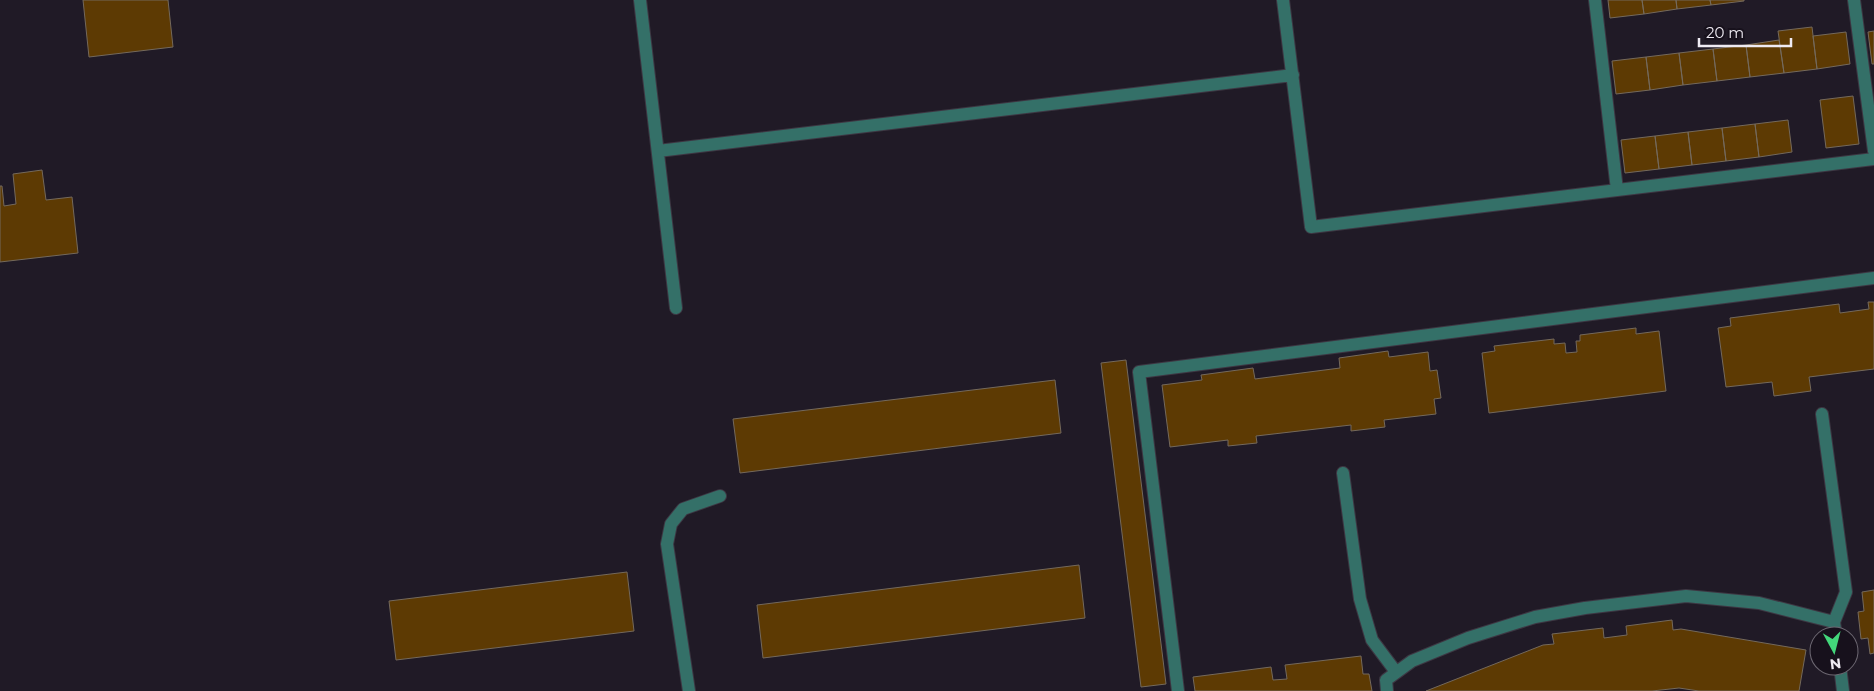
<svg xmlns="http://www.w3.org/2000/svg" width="1874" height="691" font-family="Montserrat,sans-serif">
<rect width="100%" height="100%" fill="#201a26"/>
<path fill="#5d3a03" stroke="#74695c" d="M83,0H168L173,47L89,57Z
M1608,0H1642L1644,14L1610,18Z
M1642,0H1676L1677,9L1644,14Z
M1676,0H1710L1711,5L1677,9Z
M1710,0H1744V1L1711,5Z
M1812,27L1817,69L1784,73L1778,31Z
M1874,31V64H1872L1868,32Z
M1846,32L1850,64L1817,69L1813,36Z
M1779,40L1784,73L1750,77L1746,45Z
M1746,45L1750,77L1717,81L1713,49Z
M1713,49L1717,81L1683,85L1679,53Z
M1679,53L1683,85L1650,90L1646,57Z
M1646,57L1650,90L1616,94L1612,61Z
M1853,96L1859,144L1826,148L1820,100Z
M1788,120L1792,152L1759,157L1755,124Z
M1755,124L1759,157L1726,161L1722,128Z
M1722,128L1726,161L1692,165L1688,132Z
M1688,132L1692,165L1659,169L1655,136Z
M1655,136L1659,169L1625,173L1621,140Z
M42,170L46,200L72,197L78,253L0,262V186H2L4,206L16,204L13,174Z
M1868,302H1874V369L1809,377L1811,391L1774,396L1772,382L1726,387L1718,328L1731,326L1730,318L1839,304L1840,313L1869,309Z
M1636,328V334L1659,331L1666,391L1489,413L1482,353L1495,351L1494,346L1554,339V344L1565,343L1566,353L1577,352L1576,341H1580V335Z
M1388,351L1389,357L1428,352L1430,371L1437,370L1441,398L1434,399L1436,414L1384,420L1385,427L1351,431V425L1256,436L1257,443L1228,446V440L1170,447L1162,385L1202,380L1201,375L1253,368L1255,379L1340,368L1339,358Z
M1126,360L1166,684L1141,687L1101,363Z
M1055,380L1061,433L740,473L733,419Z
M1079,565L1085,618L763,658L757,605Z
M627,572L634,631L396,660L389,601Z
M1874,590V653L1870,654L1868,638L1861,639L1858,612L1864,611L1862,592Z
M1672,620L1673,630L1681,629L1806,650L1799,691H1699L1679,688L1652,691H1426L1543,645L1554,644L1552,634L1603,628L1604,638L1627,635L1626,626Z
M1361,656L1363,674H1369L1372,691H1195L1193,677L1271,667L1273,680L1287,679L1285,665Z"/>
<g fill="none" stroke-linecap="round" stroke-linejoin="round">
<g stroke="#3d3743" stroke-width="14">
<path id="minor" d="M640,0L676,308
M1283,0L1311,227L1874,159
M1595,0L1617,190
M1854,0L1874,151
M658,151L1293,75
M1822,414L1846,592L1834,622
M1343,473L1360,599L1372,640L1396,672
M1840,666L1843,691
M689,691L667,544L671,524L683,509L720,496
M1178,691L1139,372L1874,278
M1387,691L1386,680L1412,661L1468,638L1535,617L1585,608L1686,596L1759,603L1834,622L1836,636"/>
</g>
<use href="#minor" stroke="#347068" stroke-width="12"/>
</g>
<g transform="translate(1834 651) rotate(173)"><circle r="24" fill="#17111c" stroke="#6d6872"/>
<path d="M0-4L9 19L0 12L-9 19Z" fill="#43d77b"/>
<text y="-8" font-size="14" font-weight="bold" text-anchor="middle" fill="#efebf3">N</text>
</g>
<path d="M1699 38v8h92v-8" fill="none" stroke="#efebf3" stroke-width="2.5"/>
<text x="1706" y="38" font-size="15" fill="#efebf3" stroke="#17111c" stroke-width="4" paint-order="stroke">20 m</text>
</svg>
